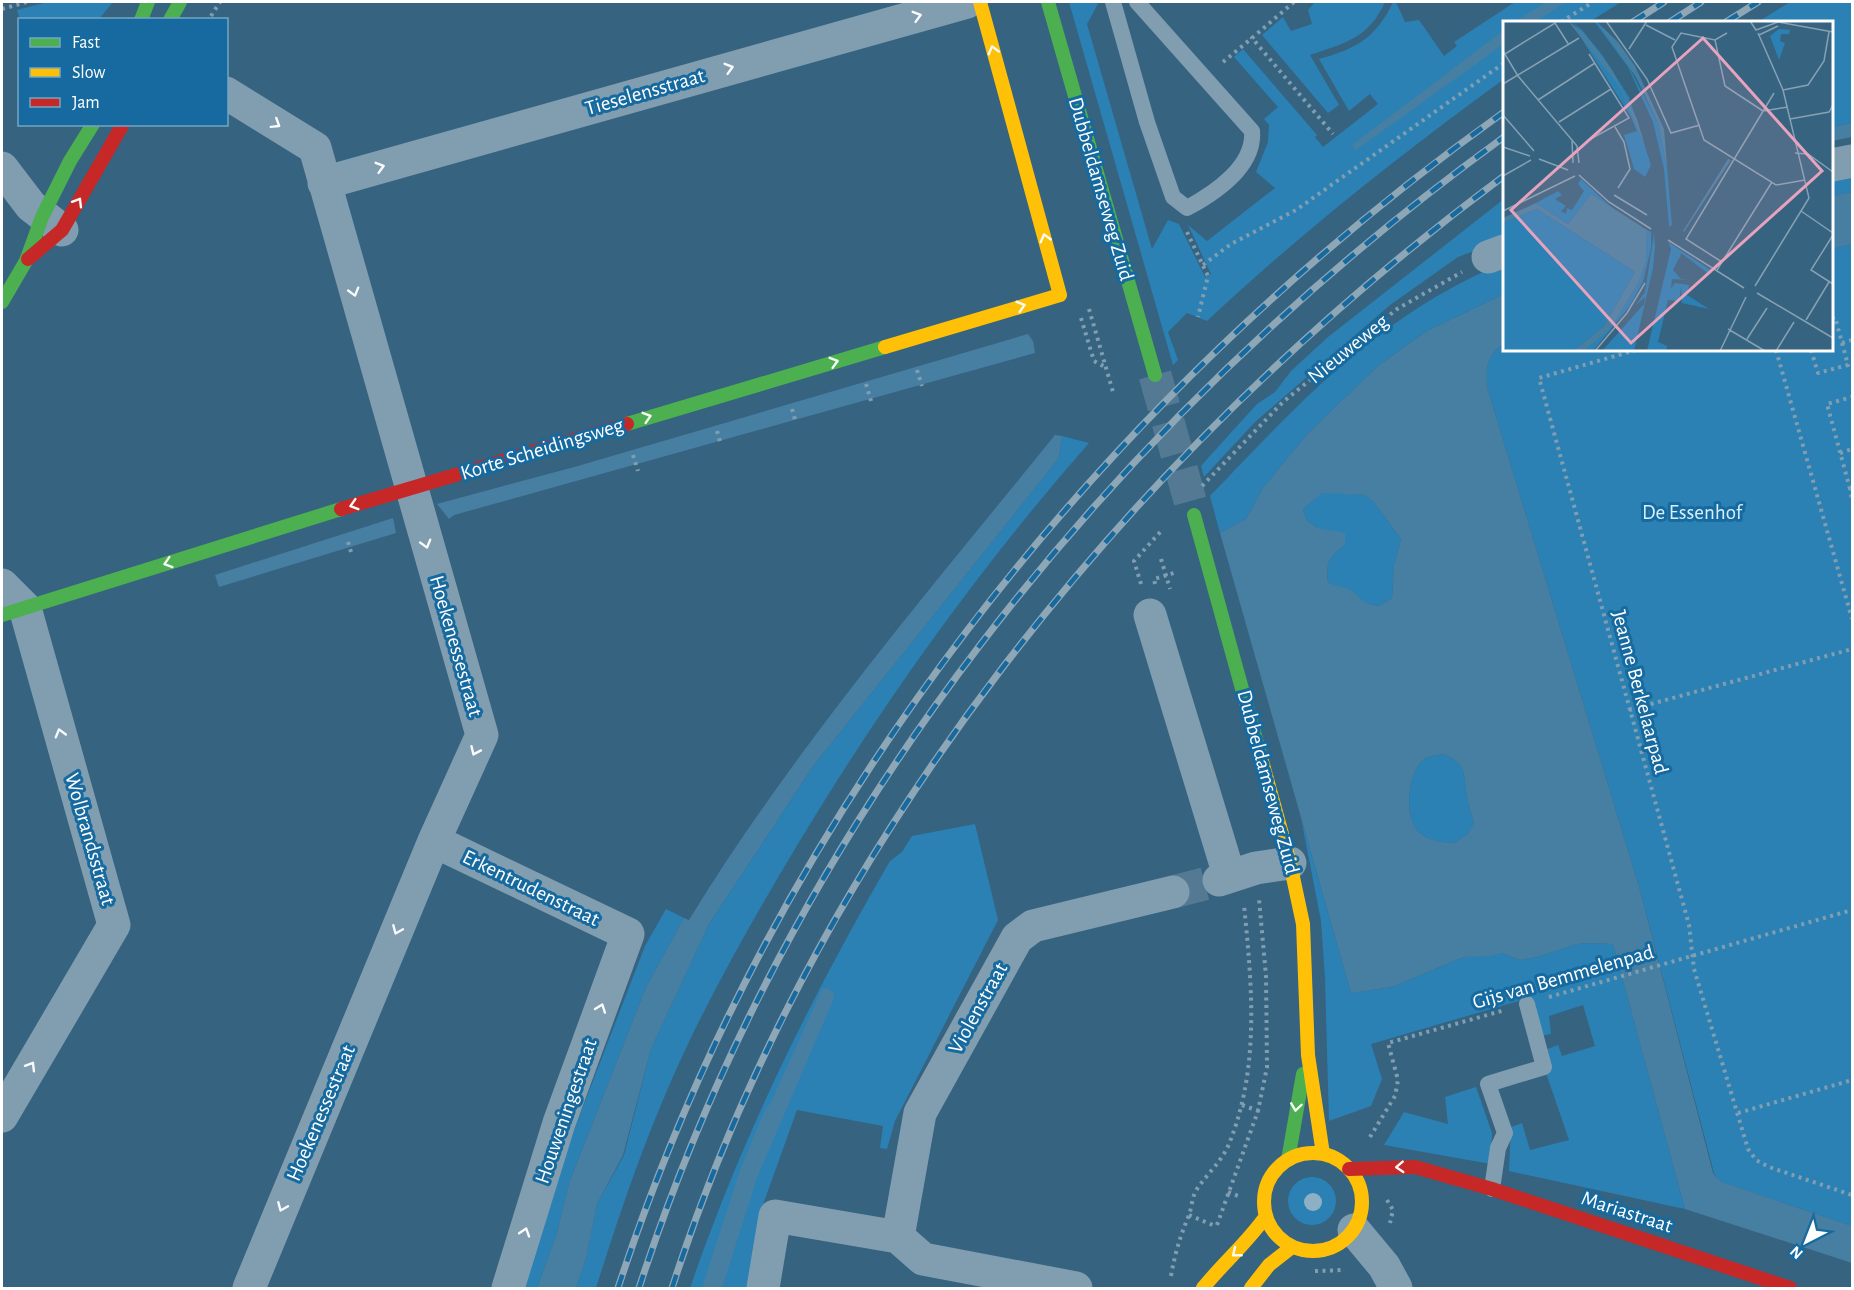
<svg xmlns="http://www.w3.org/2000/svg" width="1854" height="1290" font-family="'Alegreya Sans',sans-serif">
<rect width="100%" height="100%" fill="#366380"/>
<path fill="#2b81b4" d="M48,2H113L99,19H20L17,10Z
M1069,2H1099L1087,24L1152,249L1168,220L1179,224L1205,277L1211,274L1188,225L1207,241L1275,188L1256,172L1268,142L1269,125L1264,119L1278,107L1234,57L1243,49L1317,135L1315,137L1323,147L1378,104L1370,94L1349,111L1319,59C1356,49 1376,38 1393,2H1396L1405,22L1419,20L1444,56L1457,46L1454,42L1515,2H1621L1589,22H1504V79C1401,154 1301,233 1207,321L1187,313L1168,332L1178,360L1173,365Z
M1315,2H1385C1369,38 1345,43 1310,55L1339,105L1328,113L1262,35L1283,17L1291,31L1312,24L1308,10Z
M1790,2H1852V123L1832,127V22H1758Z
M1852,173V192L1832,196V177Z
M1504,199V240L1458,257L1390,305L1255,422L1204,477L1201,466L1208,458L1257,404L1275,392L1291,371L1328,337Z
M1852,244V1226L1720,1182L1714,1173L1640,890L1487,387C1486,366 1487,356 1504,343V350H1832V249Z
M1504,263V294L1427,331L1379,365L1308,433L1263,488L1246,519L1220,533L1210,496C1300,402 1381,313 1504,263Z
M1062,436L1089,443C973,575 872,718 783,869C743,937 704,1006 672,1079C642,1147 618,1218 596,1288H576L586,1259L597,1204L624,1155L651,1049L709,924L814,765L1059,458Z
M1322,492L1365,495L1373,501L1401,539L1394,565L1392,598L1379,606L1362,602L1350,590L1337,588L1328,582C1325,563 1330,556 1345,545L1307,521L1303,509Z
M1444,754C1468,765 1463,774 1467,796C1468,806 1472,815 1474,825L1468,834L1454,843C1441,842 1429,841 1419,832C1403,818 1407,769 1426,758C1430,756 1438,755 1444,754Z
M1301,818L1351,993L1392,987L1464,957L1502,953L1520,960L1537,957L1581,943L1613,944L1685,1209L1509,1171L1511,1127L1522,1123L1530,1150L1569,1140L1546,1073L1545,1050L1558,1045L1562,1056L1595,1046L1583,1005L1549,1016L1551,1034L1542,1036L1529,998L1371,1044L1382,1079L1371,1106L1329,1121L1325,978L1321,921Z
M975,824L998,920L895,1121L887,1149L880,1148L883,1126L797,1110L761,1210L747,1288H690C742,1137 810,999 890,861L902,852L912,836Z
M666,909L684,918L646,987L569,1183L557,1233L537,1288H525L532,1239L645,946Z
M1476,1087L1492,1133L1491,1164L1384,1145L1404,1112L1448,1124L1445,1097Z
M1288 1201a24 24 0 1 1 48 0a24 24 0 1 1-48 0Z"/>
<path fill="#477fa3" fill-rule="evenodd" d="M1546,2H1566L1535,22H1515Z
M1504,30V44L1356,150L1352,145Z
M1852,123V137L1832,141V127Z
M1852,192V244L1832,249V196Z
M1504,294V343C1487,356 1486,366 1487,387L1640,890L1713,1173L1721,1182L1852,1226V1263L1685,1209L1613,944L1581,943L1537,957L1520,960L1502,953L1490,956L1464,957L1392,987L1351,993L1220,533L1246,519L1263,488L1308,433L1379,365L1427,331ZM1322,493L1365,495L1373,501L1401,539L1394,565L1392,598L1379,606C1357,602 1365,599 1350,590C1343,586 1335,587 1328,582C1325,563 1330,556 1345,545V533L1318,528L1307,521L1303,509ZM1444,754C1468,765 1463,774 1467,796C1468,806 1472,815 1474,824L1468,834L1454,843C1441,842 1429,841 1419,832C1403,818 1407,769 1426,758C1430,756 1438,755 1444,754Z
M1028,334L1033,341L1035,353L454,515L449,519L437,504L578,466Z
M1055,435L1062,436L1059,458L814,765L709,924L651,1049L623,1155L597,1204L586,1259L576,1288H537L557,1233L569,1183L646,987L684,918L689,920C795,747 928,592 1055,435Z
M393,518L396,533L219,587L215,575Z
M827,988L834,993L833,1000L757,1178L722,1288H702L740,1170L764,1112L771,1102L822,989Z"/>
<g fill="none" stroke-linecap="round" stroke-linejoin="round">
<path stroke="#547a93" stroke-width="33" stroke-dasharray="33 16" stroke-linecap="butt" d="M1173,892L1219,880"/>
<path stroke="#547a93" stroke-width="33" stroke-dasharray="33 16" stroke-linecap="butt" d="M1155,375L1194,515"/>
<path stroke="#819eb0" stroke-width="4" stroke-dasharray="3 4.5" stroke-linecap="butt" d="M1294,2L1252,38L1333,134
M2,9L27,2
M211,16L220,2
M1561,22L1593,2
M1223,62L1252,38
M1187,232L1208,276L1198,317
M1203,265L1231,244L1296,210L1504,63
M1089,309L1113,392
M1081,318L1094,361L1105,367
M1842,343L1852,340
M1636,350L1539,378L1689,925L1694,969L1748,1149L1756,1160L1769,1167L1852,1195
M1776,350L1852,619
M1811,350L1818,373L1848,365L1835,317L1832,318
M917,370L922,386
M866,384L871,401
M792,409L796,423
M717,431L721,445
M1840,453L1852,449
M633,455L638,471
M1202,486L1283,402L1397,309L1462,272
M1850,489L1827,404L1852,397
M1852,489H1850L1852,500
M348,542L351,552
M1161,559L1170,589
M1141,584L1134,561L1163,529
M1155,584L1154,579L1177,572
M1629,710L1852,649
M1549,997L1852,910
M1242,1105L1259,1111
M1738,1113L1852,1080
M1370,1137L1395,1096L1398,1080L1388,1043L1505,1010
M1228,1192L1241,1197
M1387,1200L1393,1210L1390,1223
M1189,1215L1215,1226
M1217,1225L1258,1111L1267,1067L1266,976L1259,899
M1315,1271L1344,1270
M1171,1276C1175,1253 1180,1237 1189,1215C1192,1207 1192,1196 1197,1189C1207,1174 1222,1161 1229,1144C1260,1067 1252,986 1244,905"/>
<path stroke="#819eb0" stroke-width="16" d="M1113,2L1147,122L1173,197L1187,208C1215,193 1255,166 1252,131L1137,2
M1492,1189L1498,1148L1505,1133L1488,1084L1544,1067L1527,1004"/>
<path stroke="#819eb0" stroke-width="33" d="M226,93L315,148L482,735L434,841L249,1288
M1832,165L1852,161
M2,168L31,206L62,230
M324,183L967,2
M1488,257L1504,251
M2,585L25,608L114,925L2,1116
M1150,615L1229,875
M434,841L628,934L559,1123L508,1288
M1219,880L1256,868L1290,863
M1354,1230L1384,1266L1396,1288
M898,1237L920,1113L1017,938L1033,926L1173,892
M763,1288L775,1216L898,1237L923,1259L1076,1288"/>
<path stroke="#4caf50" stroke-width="14" d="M1048,2L1155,375
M141,20L148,2
M170,20L180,2
M2,302L26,261L42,217L70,161L93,124
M627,424L885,347
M1194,515L1262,761
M2,615L341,509
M1288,1160L1303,1074"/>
<path stroke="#ffc107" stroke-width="14" d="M885,347L1060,295L980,2
M1262,761L1290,863L1303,924L1308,1055L1323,1154
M1264 1202a49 49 0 1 1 98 0a49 49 0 1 1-98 0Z
M1203,1288C1224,1262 1247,1243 1266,1216
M1251,1288L1269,1265L1292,1247"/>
<path stroke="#c62828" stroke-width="14" d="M28,259L62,230L123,124
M341,509L627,424
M1349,1169L1415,1167L1492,1189L1790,1288"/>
<g stroke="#8da7b7" stroke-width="7">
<path id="rail" d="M1633,22L1664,2
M1670,22L1701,2
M1726,22L1758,2
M618,1288C774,812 1098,402 1504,112
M639,1288C791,821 1109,423 1504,137
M672,1288C816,841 1131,453 1504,176"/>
</g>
<use href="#rail" stroke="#166a9f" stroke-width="4.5" stroke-dasharray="14" stroke-linecap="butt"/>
</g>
<circle fill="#8eb0c5" cx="1313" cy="1202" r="9"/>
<defs><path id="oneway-chevron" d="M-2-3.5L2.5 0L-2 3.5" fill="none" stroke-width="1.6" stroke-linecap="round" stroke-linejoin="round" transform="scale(1.5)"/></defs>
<g stroke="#f9fafb">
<use href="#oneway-chevron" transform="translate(917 16) rotate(-16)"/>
<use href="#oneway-chevron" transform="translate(729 68) rotate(-16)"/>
<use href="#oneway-chevron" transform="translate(276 124) rotate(32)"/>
<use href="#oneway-chevron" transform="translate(380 167) rotate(-16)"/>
<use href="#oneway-chevron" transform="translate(354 292) rotate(74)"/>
<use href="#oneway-chevron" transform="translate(426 544) rotate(74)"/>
<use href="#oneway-chevron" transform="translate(60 733) rotate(-106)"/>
<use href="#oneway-chevron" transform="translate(475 751) rotate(114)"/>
<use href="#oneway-chevron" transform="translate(397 930) rotate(113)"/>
<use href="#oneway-chevron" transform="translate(601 1008) rotate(-70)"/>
<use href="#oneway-chevron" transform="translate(31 1066) rotate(-59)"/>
<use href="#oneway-chevron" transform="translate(282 1207) rotate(113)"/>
<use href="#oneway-chevron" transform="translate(525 1232) rotate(-72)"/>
</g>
<g stroke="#f6fbf6">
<use href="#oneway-chevron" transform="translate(993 50) rotate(-105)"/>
<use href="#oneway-chevron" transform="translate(78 202) rotate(-59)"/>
<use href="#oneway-chevron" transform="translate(1045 238) rotate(-105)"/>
<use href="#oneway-chevron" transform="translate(1021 306) rotate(-17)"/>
<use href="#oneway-chevron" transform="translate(834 362) rotate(-16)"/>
<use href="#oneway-chevron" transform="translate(647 417) rotate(-17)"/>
<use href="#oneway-chevron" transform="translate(354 505) rotate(163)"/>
<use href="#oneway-chevron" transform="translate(168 563) rotate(163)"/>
<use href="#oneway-chevron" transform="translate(1296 1107) rotate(98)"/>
<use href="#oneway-chevron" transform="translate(1400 1167) rotate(177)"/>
<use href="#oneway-chevron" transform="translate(1236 1253) rotate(141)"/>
</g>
<g text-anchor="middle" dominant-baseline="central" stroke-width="6" stroke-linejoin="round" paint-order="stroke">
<g font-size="21" fill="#fff" stroke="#166a9f">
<text transform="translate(645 92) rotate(-16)">Tieselensstraat</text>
<text transform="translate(1101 189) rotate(74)">Dubbeldamseweg Zuid</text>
<text transform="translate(1348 349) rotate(-39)">Nieuweweg</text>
<text transform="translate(542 449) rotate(-17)">Korte Scheidingsweg</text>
<text transform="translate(456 646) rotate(74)">Hoekenessestraat</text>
<text transform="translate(1640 692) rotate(75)">Jeanne Berkelaarpad</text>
<text transform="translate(1268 782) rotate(75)">Dubbeldamseweg Zuid</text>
<text transform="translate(90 839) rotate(74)">Wolbrandsstraat</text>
<text transform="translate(531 888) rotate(26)">Erkentrudenstraat</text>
<text transform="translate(1563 977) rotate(-16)">Gijs van Bemmelenpad</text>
<text transform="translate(978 1008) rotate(-61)">Violenstraat</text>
<text transform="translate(566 1111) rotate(-71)">Houweningestraat</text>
<text transform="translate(321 1113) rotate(-67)">Hoekenessestraat</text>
<text transform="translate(1627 1212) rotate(18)">Mariastraat</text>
</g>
<g font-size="21" fill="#d6effd" stroke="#166a9f">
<text x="1692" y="512">De Essenhof</text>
</g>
</g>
<g transform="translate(1503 21)">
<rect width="330" height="330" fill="#366380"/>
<path d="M68,0L79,9L100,35L126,76L148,144L142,156L131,148L121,114L134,110L128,96L77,15L79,11ZM91,0L95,2L123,40L155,102L164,147L169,204L166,206L161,148L150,101L125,46ZM276,8L287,9L286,13H278L277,20L282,22L276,39L267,15ZM78,158L109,187L88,173L65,203L33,182L55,170L59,174L52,178L63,185L58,190L63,193L64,187L69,189L81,170L75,163ZM34,188L132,251L101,305L70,330H0V202ZM144,209L148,211V227L140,261L126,286L90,330H81L107,307L136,261L143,241ZM151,213L152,225L150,247L131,330H99L141,283L142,276L132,285L142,271ZM165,221L209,250L206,253L178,232L177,237L169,234L176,237L170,249L178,258L187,259L169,258L168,267L172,262L186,264L184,274L206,288L179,282L178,266L176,280L165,279L155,321L164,325L163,330H144L168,228Z" fill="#2b81b4"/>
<path d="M65,0L80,11L109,49L134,98L142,125L116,65ZM93,0L115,21L132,45L161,108L169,204L164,147L155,102L133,56ZM225,138L228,139L181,211L180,210ZM88,173L144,209L143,241L136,261L107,308L81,330H70L101,305L132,251L34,188L0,202V197L33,182L65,203Z" fill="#477fa3"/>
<path fill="none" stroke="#86a1b3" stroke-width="1.5" d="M103,0L144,58L168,112L197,104M247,0L253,9L275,1L330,11M143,4L172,19M224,12L212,19L178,12L169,26L201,119L273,164L302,159M256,14L275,5M212,19L222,65L260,90M126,28L144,0M0,30L15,55L74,125L76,142M2,33L52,2L66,24M0,63L76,17M280,69L305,64L321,40L326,11M35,79L92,42M260,90L285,86M0,94L31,130M287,98L326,91L330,84M56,101L108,68M112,106L121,121L127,148L115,167M69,120L70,142M84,120L126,97L86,33M0,126L27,135M292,132L305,133L330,151M36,138L65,149M76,154L106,181L148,208M0,155L28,139M111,174L144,194M0,190L72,155M298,190L330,212M330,214L308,249L330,263M165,219L241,267M219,241L183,218L271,72M214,249L269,161M252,265L306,177L280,69L255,12M254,272L330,317M303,299L326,261M225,308L262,330M244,318L264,287M92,330L124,292L142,262M217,330L243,276M273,330L291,301"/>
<path fill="#e7a3bd" fill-opacity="0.15" stroke="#e7a3bd" stroke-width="3" d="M200,17L319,150L128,322L8,189Z"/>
<rect width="330" height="330" fill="none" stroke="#fff" stroke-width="3"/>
</g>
<rect width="1854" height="1290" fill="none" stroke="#ffffff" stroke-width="6"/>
<rect x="18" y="18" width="210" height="108" fill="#166a9f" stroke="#73a6c5" stroke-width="1.5"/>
<rect x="30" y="38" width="30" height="9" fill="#4caf50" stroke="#73a6c5" stroke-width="1.5"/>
<text x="72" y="48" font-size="18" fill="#ffffff">Fast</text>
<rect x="30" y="68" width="30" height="9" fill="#ffc107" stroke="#73a6c5" stroke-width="1.5"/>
<text x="72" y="78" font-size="18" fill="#ffffff">Slow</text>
<rect x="30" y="98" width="30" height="9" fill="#c62828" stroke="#73a6c5" stroke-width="1.5"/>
<text x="72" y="108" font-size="18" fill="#ffffff">Jam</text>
<g transform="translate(1806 1242) rotate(222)" stroke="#166a9f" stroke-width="4.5" paint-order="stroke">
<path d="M0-4.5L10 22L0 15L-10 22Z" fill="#ffffff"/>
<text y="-9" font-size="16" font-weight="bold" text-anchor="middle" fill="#ffffff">N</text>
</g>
</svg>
